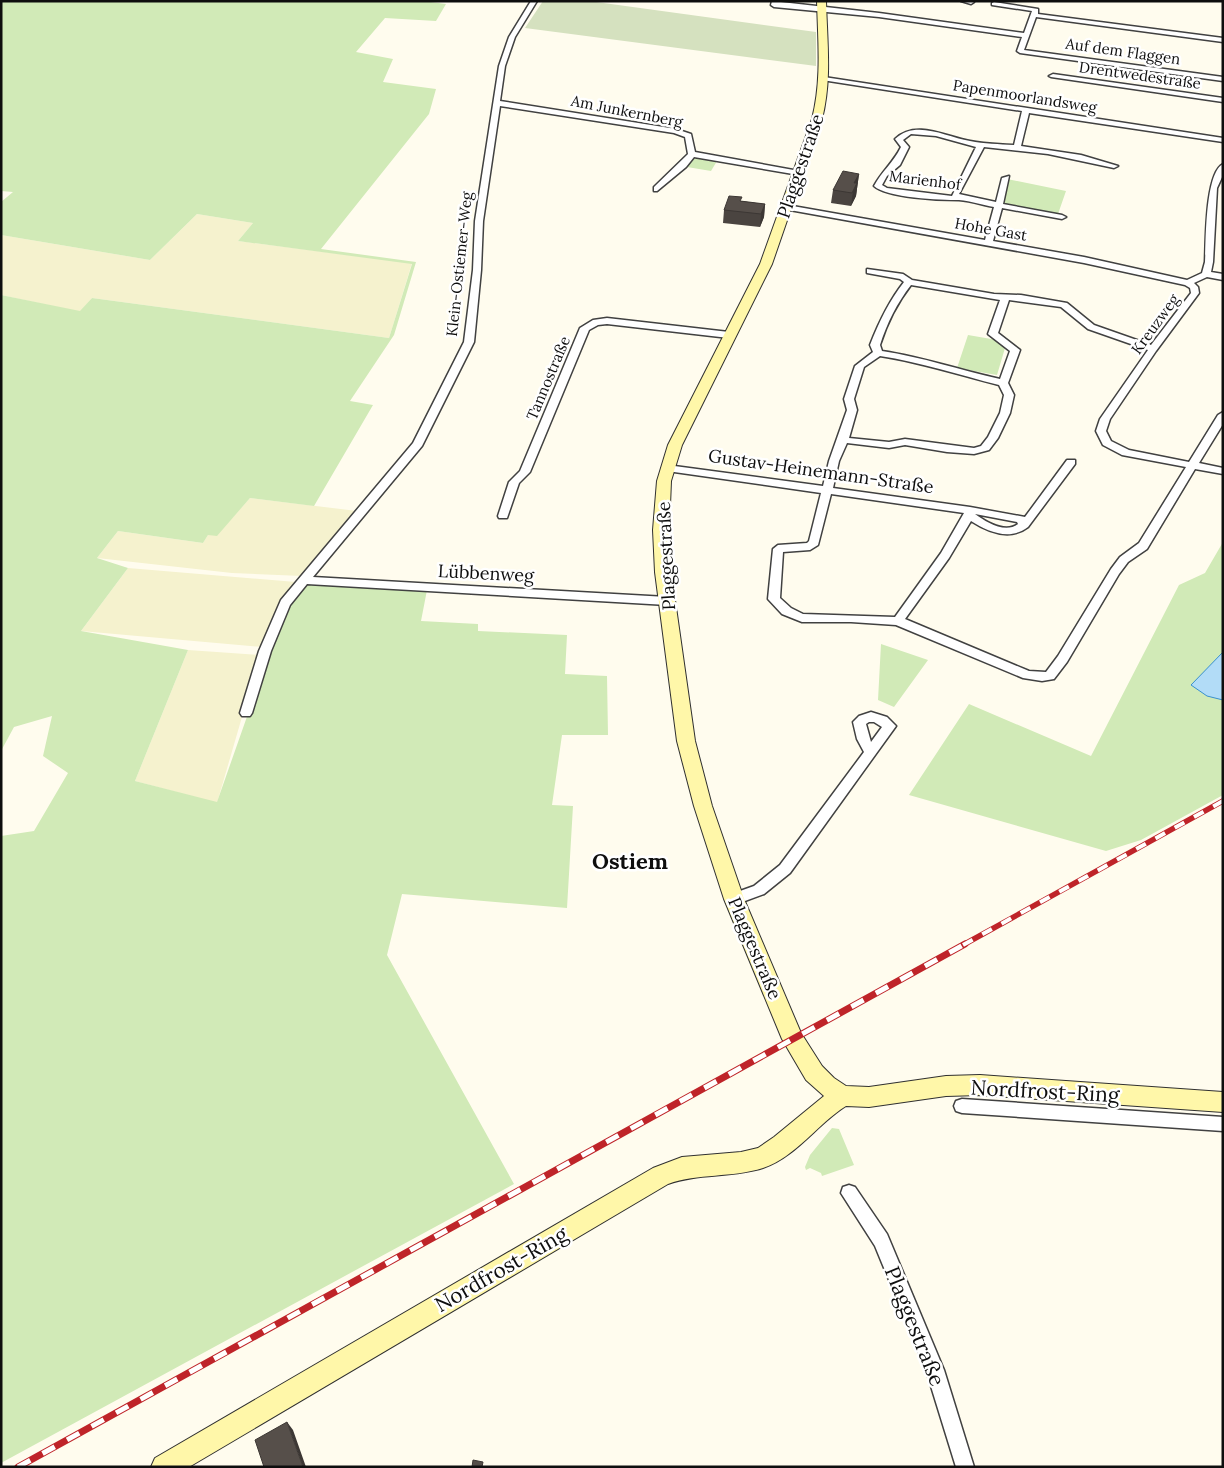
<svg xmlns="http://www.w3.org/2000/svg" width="1224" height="1468" font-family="Lora,serif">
<rect width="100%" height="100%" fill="#fffcee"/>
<path fill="#f5f2ce" d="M197,214L253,223L238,241L412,263L389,338L92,298L80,312L1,295V235L150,260Z
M250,498L357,511L302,576L232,573L97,558L118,531L203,543L208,535H217Z
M128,568L296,582L263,647L81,631Z
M188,650L260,655L217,803L135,781Z"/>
<path fill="#d1eab7" d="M1,1H423L446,4L436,21L385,18L356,52L393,59L383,82L436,89L429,114L321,249L416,262L394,335L350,401L373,405L314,506L250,498L217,536L208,535L203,543L118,531L97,558L128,568L81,631L188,650L135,781L217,802L282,617L307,583L427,590L421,621L478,624V631L567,635L565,674L607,676L608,735H562L552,805L573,806L567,908L402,894L387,955L514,1184L1,1463V836L34,831L68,773L43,756L52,716L14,727L1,751V295L80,311L92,298L389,338L412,264L238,241L253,223L197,214L150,260L1,235V202L13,192L1,191Z
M697,158L717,161L711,171L687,167L691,160Z
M1007,179L1066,191L1058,214L1001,204Z
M968,335L997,340L1005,348L997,375L957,368Z
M1223,542V795L1141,840L1106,851L909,795L969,704L1091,756L1179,585L1205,573Z
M881,644L928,660L894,707L878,700Z
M832,1128L839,1129L854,1165L822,1176L821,1173L810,1168L806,1170L805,1167L810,1155Z"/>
<path fill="#d5e1bf" d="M543,1H589L816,32V66L525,28Z"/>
<path fill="#b2dcf7" stroke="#3990ce" d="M1223,652V700L1207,696L1191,685Z"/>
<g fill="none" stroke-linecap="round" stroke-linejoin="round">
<g stroke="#414141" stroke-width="3">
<path id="street" d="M531,1H537L515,37L505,66L500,101L676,129L691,134L695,152L799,171L803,173L799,175L694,157L686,167L657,191H654V187L688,154L685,137L674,133L500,106L483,221L481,270L474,342L422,446L313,577L667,597L673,601L667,605L307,584L290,605L271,651L252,713L250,716H242L240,713L259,651L281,600L413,443L464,342L473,270L475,221L499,66L509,37Z
M772,1L879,13L1024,33L1032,11L992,5V3L994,2L1038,9V14L1223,38V42L1036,17L1024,50L1223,77V81L1020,53L1017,51L1022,37L879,17L774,7L771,5Z
M961,1H974V2L971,4Z
M1053,74L1223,98V102L1051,77L1049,76Z
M824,77L1223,138V142L1029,113L1021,146L1081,155L1118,166L1114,168L1048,154L984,147L959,194L996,202L1002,178L1009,176L1003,204L1062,215L1066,217L1062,219L1002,208L993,241L1084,257L1187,280L1202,273L1205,262C1206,242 1205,173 1223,164V175L1217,188L1213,262L1211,272L1223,274V280L1207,277L1194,283L1198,287L1199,293L1156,351L1110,419L1106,431L1111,441L1129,450L1189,462L1218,415L1223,412V424L1199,463L1223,468V474L1195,469L1147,549L1128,562L1119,574L1067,662L1054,679L1042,681L1023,678L896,625L851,622H802L782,614L768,599L773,549L778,545L807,543L809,541L821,493L667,471L662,468L667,465L823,486L829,461L847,410L844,399L855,366L873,352L870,345C879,322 889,301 904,282L900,279L867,273V269L903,274L912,280L994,294L1021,295L1067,303L1094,325L1151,345L1191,293L1190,288L1185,285L1084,263L784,209V205H787L985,240L994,207C983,205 971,201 959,200C940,200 887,198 874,186C882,171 893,163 901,147L895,139C916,119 946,137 970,141C984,144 999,144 1014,145L1022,111L822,80V78ZM911,134L936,136L976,147L952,196L887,188L882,185L887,176L900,165L909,147L903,140ZM911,285L1000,300L988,334L1010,351L1000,379C960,370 922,357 882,351L880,345C887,323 897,303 911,285ZM1009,300L1061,307L1088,329L1148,350L1100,419L1096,431L1103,445L1122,455L1186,467L1139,543L1120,557L1111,569L1058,656L1046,672L1029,671L905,619L949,558L971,521C988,532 1010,541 1028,527L1075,464V460H1067L1025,517L970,507L833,488L839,461L847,443L889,448L905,445L947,452L974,454L989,450L998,438L1010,413L1014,395L1008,383L1020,350L998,333ZM880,356C920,362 959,375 999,385L1004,395L1000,413L988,437L981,446L974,448L905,439L889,442L849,438L857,410L854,399L864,367ZM831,494L964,513L941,553L895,617L803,614L791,608L780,598L783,552L810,550L818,545ZM975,514L1017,522L1018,524C1005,534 986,522 975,514Z
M607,318L729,332L734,335L729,338L607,324L598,325L589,330L530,472L519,483L507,518H499L498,516L509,482L520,471L580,328L593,320Z
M871,712L887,717L896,726L790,873L764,894L734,905L729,903L727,899L729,895L754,886L780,865L864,752L857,739L853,722L859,716ZM869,722H874L882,727L871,742L866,724Z
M962,1099L1223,1117V1131L962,1113L956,1111L954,1106L956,1101Z
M849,1185L855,1187L887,1234L944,1370L974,1467H956L926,1370L875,1246L841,1193L843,1187Z"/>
</g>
<g stroke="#303030" stroke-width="2">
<path id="secondary" d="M817,1H826C827,41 832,80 822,119L772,264L682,445L671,481L669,530L671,572L695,741L712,806L744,899L801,1033L822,1066L834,1078L846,1086L869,1087L946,1076L980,1075L1223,1092V1112L980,1095L946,1096L869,1107L846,1106C817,1124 796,1157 763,1168C732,1178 698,1173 668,1184L189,1467H151L155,1458L653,1168L682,1157L741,1152L758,1148L774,1137L824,1096L806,1080L782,1039L724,899L694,806L677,741L655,572L653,530L657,481L668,445L760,264L812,119C822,80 818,41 817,1Z"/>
</g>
<use href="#street" fill="#fff" fill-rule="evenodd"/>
<use href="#secondary" fill="#fff7a9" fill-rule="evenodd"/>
<g stroke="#bf2429" stroke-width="5.5">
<path id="rail-far1" d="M963,945L1223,801"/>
</g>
<g stroke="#bf2429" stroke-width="7">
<path id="rail" d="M18,1467L965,944"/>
</g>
<use href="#rail-far1" stroke="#fff" stroke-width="4" stroke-dasharray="11" stroke-linecap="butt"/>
<use href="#rail" stroke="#fff" stroke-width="5" stroke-dasharray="14" stroke-linecap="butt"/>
</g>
<path fill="#4a4440" d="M859,174L856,196L851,206L831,203L833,190Z
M741,201L765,204L764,217L760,227L723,223L724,210Z"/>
<path fill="#3c3734" d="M859,174L856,196L851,206L854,183Z
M765,204L764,217L760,227L761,214Z
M287,1422L293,1430L306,1467H303Z"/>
<path fill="#564f4a" stroke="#3c3734" d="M843,171L859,174L854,183H857L852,193L833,190Z
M729,196L742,197L740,201L765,204L761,214L724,210Z
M287,1422L303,1467H264L255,1440Z
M473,1460L483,1462L482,1467H472Z"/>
<g text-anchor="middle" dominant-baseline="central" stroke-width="5" stroke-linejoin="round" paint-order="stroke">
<g font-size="15" fill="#0e0e0e" stroke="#fff">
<text transform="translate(1123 51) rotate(8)">Auf dem Flaggen</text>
<text transform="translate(1140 75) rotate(8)">Drentwedestraße</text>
<text transform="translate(1025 96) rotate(9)">Papenmoorlandsweg</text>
<text transform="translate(627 111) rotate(11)">Am Junkernberg</text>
<text transform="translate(925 180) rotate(7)">Marienhof</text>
<text transform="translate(991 229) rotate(10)">Hohe Gast</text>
<text transform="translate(459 264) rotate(-84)">Klein-Ostiemer-Weg</text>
<text transform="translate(1155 324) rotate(-54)">Kreuzweg</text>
<text transform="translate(548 378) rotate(-67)">Tannostraße</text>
</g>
<g font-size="18" fill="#0e0e0e" stroke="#fff">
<text transform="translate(800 166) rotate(-71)">Plaggestraße</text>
<text transform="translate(821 471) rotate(8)">Gustav-Heinemann-Straße</text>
<text transform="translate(666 556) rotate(-93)">Plaggestraße</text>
<text transform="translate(486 573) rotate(3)">Lübbenweg</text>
<text transform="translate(755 948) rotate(67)">Plaggestraße</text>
</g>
<g font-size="21" fill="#0e0e0e" stroke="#fff">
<text transform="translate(1045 1091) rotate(3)">Nordfrost-Ring</text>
<text transform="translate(501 1269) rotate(-30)">Nordfrost-Ring</text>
<text transform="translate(915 1326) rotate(68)">Plaggestraße</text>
</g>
<g font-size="22" font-weight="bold" fill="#0e0e0e" stroke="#fff">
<text x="630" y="861">Ostiem</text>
</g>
</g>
<rect width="1224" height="1468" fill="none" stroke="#0e0e0e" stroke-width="5"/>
</svg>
